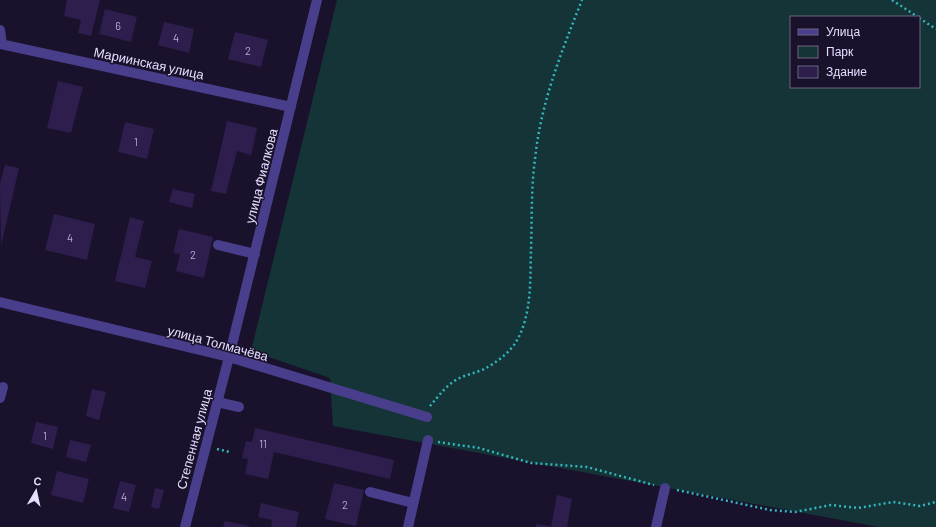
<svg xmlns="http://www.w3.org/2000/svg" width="936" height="527" font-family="Barlow,sans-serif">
<rect width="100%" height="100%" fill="#1a122c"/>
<path fill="#153437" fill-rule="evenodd" d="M337,0H936V527H879L333,426L330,378L251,351ZM791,17H919V87H791Z"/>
<path fill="#2d1e4d" d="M67,0H100L91,36L78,33L81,20L64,16Z
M105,9L137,17L131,42L99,34Z
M164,22L194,29L189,53L158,45Z
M235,32L268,40L261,67L228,59Z
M58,81L83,87L71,133L47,128Z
M227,121L257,128L251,155L237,151L226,194L211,191Z
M125,122L154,129L147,159L118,152Z
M5,165L19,168L1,246L0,184Z
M173,189L195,194L192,208L169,202Z
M54,214L95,224L87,260L45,250Z
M130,217L144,221L135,257L152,261L145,288L115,281Z
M179,229L213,237L204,278L176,271L180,254L173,253Z
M92,389L106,392L99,420L86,416Z
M36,422L58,427L53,449L31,443Z
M255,428L394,460L390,479L274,452L268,479L245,474L248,459L242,458L246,441L252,442Z
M70,440L91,445L86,462L66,457Z
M57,471L89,479L83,503L51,495Z
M120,481L136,485L129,512L113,508Z
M334,483L364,490L356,526L325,519Z
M155,488L164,490L159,509L151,507Z
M557,495L572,499L567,527H551Z
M261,503L299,512L296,527H271L272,520L258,517Z
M225,521L249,526V527H223Z
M536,524L550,526V527H536Z"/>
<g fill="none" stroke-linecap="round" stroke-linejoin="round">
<path stroke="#32b7be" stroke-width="2.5" stroke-dasharray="2 3" stroke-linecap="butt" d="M892,0L918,17
M919,18L936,29
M430,406C437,398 444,388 453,382C462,375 474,374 484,369C496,363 509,353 516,342C532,315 530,281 531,250C532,220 531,189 535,159C541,102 561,53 582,0
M438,442L479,448L531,463L587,467L654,485
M217,449L230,452
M677,490L770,510L795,512L831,505L858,508L893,502L920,506L936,502"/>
<path stroke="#493e8b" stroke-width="10" d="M0,30L2,44
M0,44L291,107
M218,245L255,254
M0,302L229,357L427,417
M0,398L3,387
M217,402L239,407
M370,492L413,503
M185,527L229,357L317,0
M408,527L428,440
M656,527L665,488"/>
</g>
<g text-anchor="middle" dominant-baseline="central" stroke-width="3" stroke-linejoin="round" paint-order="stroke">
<g font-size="11" fill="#b7aed2">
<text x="118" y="25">6</text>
<text x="176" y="37">4</text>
<text x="248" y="50">2</text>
<text x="136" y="141">1</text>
<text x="70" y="237">4</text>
<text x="193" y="254">2</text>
<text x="45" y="435">1</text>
<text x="263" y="443">11</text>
<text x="124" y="496">4</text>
<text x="345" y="504">2</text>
</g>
<g font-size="13" fill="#e5deff" stroke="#1a122c">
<text transform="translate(149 63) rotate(12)">Мариинская улица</text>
<text transform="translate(261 176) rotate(-76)">улица Фиалкова</text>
<text transform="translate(218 343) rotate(15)">улица Толмачёва</text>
<text transform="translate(194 439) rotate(-75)">Степенная улица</text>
</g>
</g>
<rect x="790" y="16" width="130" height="72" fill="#1a122c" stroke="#6b6480"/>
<rect x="798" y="29" width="20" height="6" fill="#493e8b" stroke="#6b6480"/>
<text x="826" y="36" font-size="12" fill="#e5deff">Улица</text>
<rect x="798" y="46" width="20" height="12" fill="#153437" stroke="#6b6480"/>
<text x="826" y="56" font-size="12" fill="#e5deff">Парк</text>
<rect x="798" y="66" width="20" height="12" fill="#2d1e4d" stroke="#6b6480"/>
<text x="826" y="76" font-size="12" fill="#e5deff">Здание</text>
<g transform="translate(36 491) rotate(9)" stroke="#1a122c" stroke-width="3" paint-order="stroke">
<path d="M0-3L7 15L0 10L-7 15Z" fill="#e5deff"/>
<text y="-6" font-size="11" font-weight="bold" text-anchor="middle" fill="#e5deff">С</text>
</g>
</svg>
